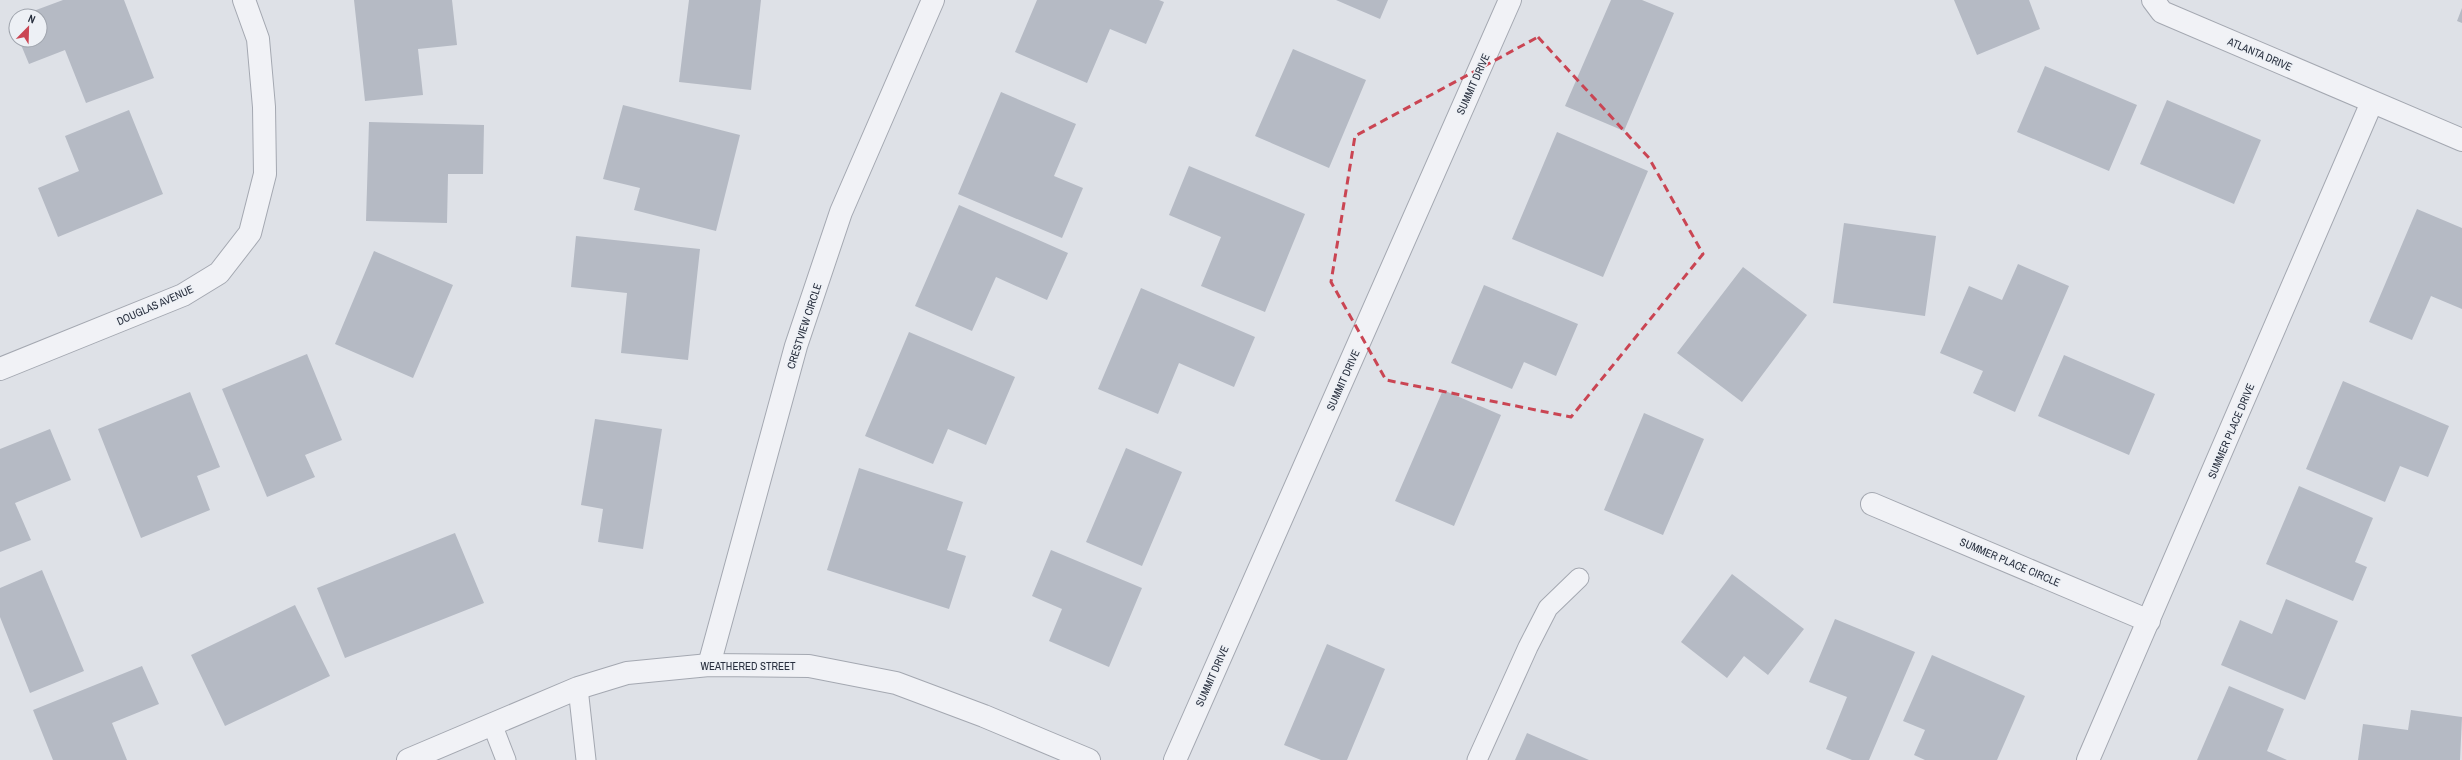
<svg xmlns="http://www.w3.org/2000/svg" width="2462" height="760" font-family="'Archivo Narrow',sans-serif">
<rect width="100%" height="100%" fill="#dee1e7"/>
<path fill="#b5bac4" d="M63,0H124L154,78L86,103L65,50L29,64L19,40H40V16H20Z
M354,0H452L457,45L418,49L423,95L365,101Z
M689,0H761L751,90L679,82Z
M1037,0H1159L1164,2L1146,44L1110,29L1087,83L1015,52Z
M1336,0H1388L1380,19Z
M1611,0H1642L1674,13L1624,131L1565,106Z
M1954,0H2029L2040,29L1977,55Z
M2462,8V23L2457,21Z
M16,18V31L11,19Z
M1293,49L1366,80L1329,168L1255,136Z
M2045,66L2137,105L2109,171L2017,132Z
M1001,92L1076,124L1054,176L1083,188L1062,238L958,194Z
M2167,100L2261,140L2234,204L2140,164Z
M623,105L740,135L716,231L634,210L640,188L603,179Z
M129,110L163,194L58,237L38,188L79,171L65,136Z
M369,122L484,125L483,174H448L447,223L366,221Z
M1557,132L1648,171L1603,277L1512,239Z
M1189,166L1305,214L1265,312L1201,286L1221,237L1169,215Z
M959,205L1068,253L1047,300L996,277L972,331L915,306Z
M2417,209L2462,228V309L2431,296L2412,340L2369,322Z
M1844,223L1936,236L1925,316L1833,303Z
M576,236L700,249L688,360L621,353L627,293L571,287Z
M374,251L453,285L413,378L335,344Z
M2018,264L2069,286L2015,412L1973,393L1983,371L1940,353L1969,286L2002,300Z
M1743,267L1807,315L1742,402L1677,353Z
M1484,285L1578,324L1556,376L1524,362L1512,389L1451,363Z
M1141,288L1255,337L1234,387L1179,363L1158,414L1098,389Z
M909,332L1015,377L986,445L948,429L933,464L865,436Z
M307,354L342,440L305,455L315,477L267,497L222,389Z
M2064,355L2155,394L2129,455L2038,416Z
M2343,381L2449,426L2428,477L2400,466L2385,502L2306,469Z
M1443,390L1501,415L1454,526L1395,501Z
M190,392L220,467L197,476L210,510L141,538L98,429Z
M1644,413L1704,439L1663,535L1604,510Z
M595,419L662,429L643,549L598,542L603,509L581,505Z
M50,429L71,480L15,503L31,540L0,552V449Z
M1126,448L1182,472L1142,566L1086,542Z
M859,468L963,502L947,550L966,556L949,609L827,570Z
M2299,486L2373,518L2355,562L2367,567L2353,601L2266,564Z
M455,533L484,603L345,658L317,588Z
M1051,550L1142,588L1109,667L1049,641L1062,609L1032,596Z
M42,570L84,671L30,693L0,617V588Z
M1732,574L1804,629L1768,675L1744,656L1727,678L1681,642Z
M2286,599L2338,621L2305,700L2221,665L2240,620L2272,634Z
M295,605L330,676L225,726L191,655Z
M1835,619L1915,652L1869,760H1852L1826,749L1847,697L1809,682Z
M1327,644L1385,669L1347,760H1321L1284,745Z
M1932,655L2025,696L1997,760H1925L1914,755L1925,730L1903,721Z
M142,666L159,704L112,723L127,760H53L33,710Z
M2229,686L2284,709L2267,751L2287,760H2197Z
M2411,710L2462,717L2460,760H2358L2363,724L2408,730Z
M1527,733L1589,760H1515Z"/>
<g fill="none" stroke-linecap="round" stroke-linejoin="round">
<g stroke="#a4a8b1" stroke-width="21">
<path id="service" d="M578,688L586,760
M492,724L506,760
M1477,760L1528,647L1548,608L1579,578"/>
</g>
<g stroke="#a4a8b1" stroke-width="24">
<path id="minor" d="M2153,0L2162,12L2462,140
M0,369L183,295L219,273L250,233L265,174L264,107L258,39L244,0
M1872,504L2149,621
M709,665L796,346L841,212L933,0
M1175,760L1510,0
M2088,760L2372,102"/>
</g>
<g stroke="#a4a8b1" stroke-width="24">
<path id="tertiary" d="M408,760L578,688L627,673L709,665L809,666L896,683L984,716L1089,760"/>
</g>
<use href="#service" stroke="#f1f2f6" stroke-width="19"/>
<use href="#minor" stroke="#f1f2f6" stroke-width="22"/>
<use href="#tertiary" stroke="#f1f2f6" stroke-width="22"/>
</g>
<path fill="none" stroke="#ca4553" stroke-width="3" stroke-dasharray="8 5" stroke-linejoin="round" d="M1538,37L1649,158L1703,254L1571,417L1386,380L1331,282L1355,136Z"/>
<g text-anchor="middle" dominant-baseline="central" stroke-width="3" stroke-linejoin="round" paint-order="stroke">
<g font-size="11" fill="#282f3e" stroke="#edf0f5">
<text transform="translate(2260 54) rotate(23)">ATLANTA DRIVE</text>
<text transform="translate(1473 84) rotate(-66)">SUMMIT DRIVE</text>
<text transform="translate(155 305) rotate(-24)">DOUGLAS AVENUE</text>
<text transform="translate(804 326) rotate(-72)">CRESTVIEW CIRCLE</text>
<text transform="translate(1343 380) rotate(-66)">SUMMIT DRIVE</text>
<text transform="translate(2231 431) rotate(-67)">SUMMER PLACE DRIVE</text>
<text transform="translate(2010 562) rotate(23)">SUMMER PLACE CIRCLE</text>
<text x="748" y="666">WEATHERED STREET</text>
<text transform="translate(1212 676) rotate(-66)">SUMMIT DRIVE</text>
</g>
</g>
<g transform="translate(28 28) rotate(23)"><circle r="19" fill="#edf0f5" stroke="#9ea3ac"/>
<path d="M0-3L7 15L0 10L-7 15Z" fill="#ca4553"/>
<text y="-6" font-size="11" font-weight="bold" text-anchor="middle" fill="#282f3e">N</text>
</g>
</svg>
